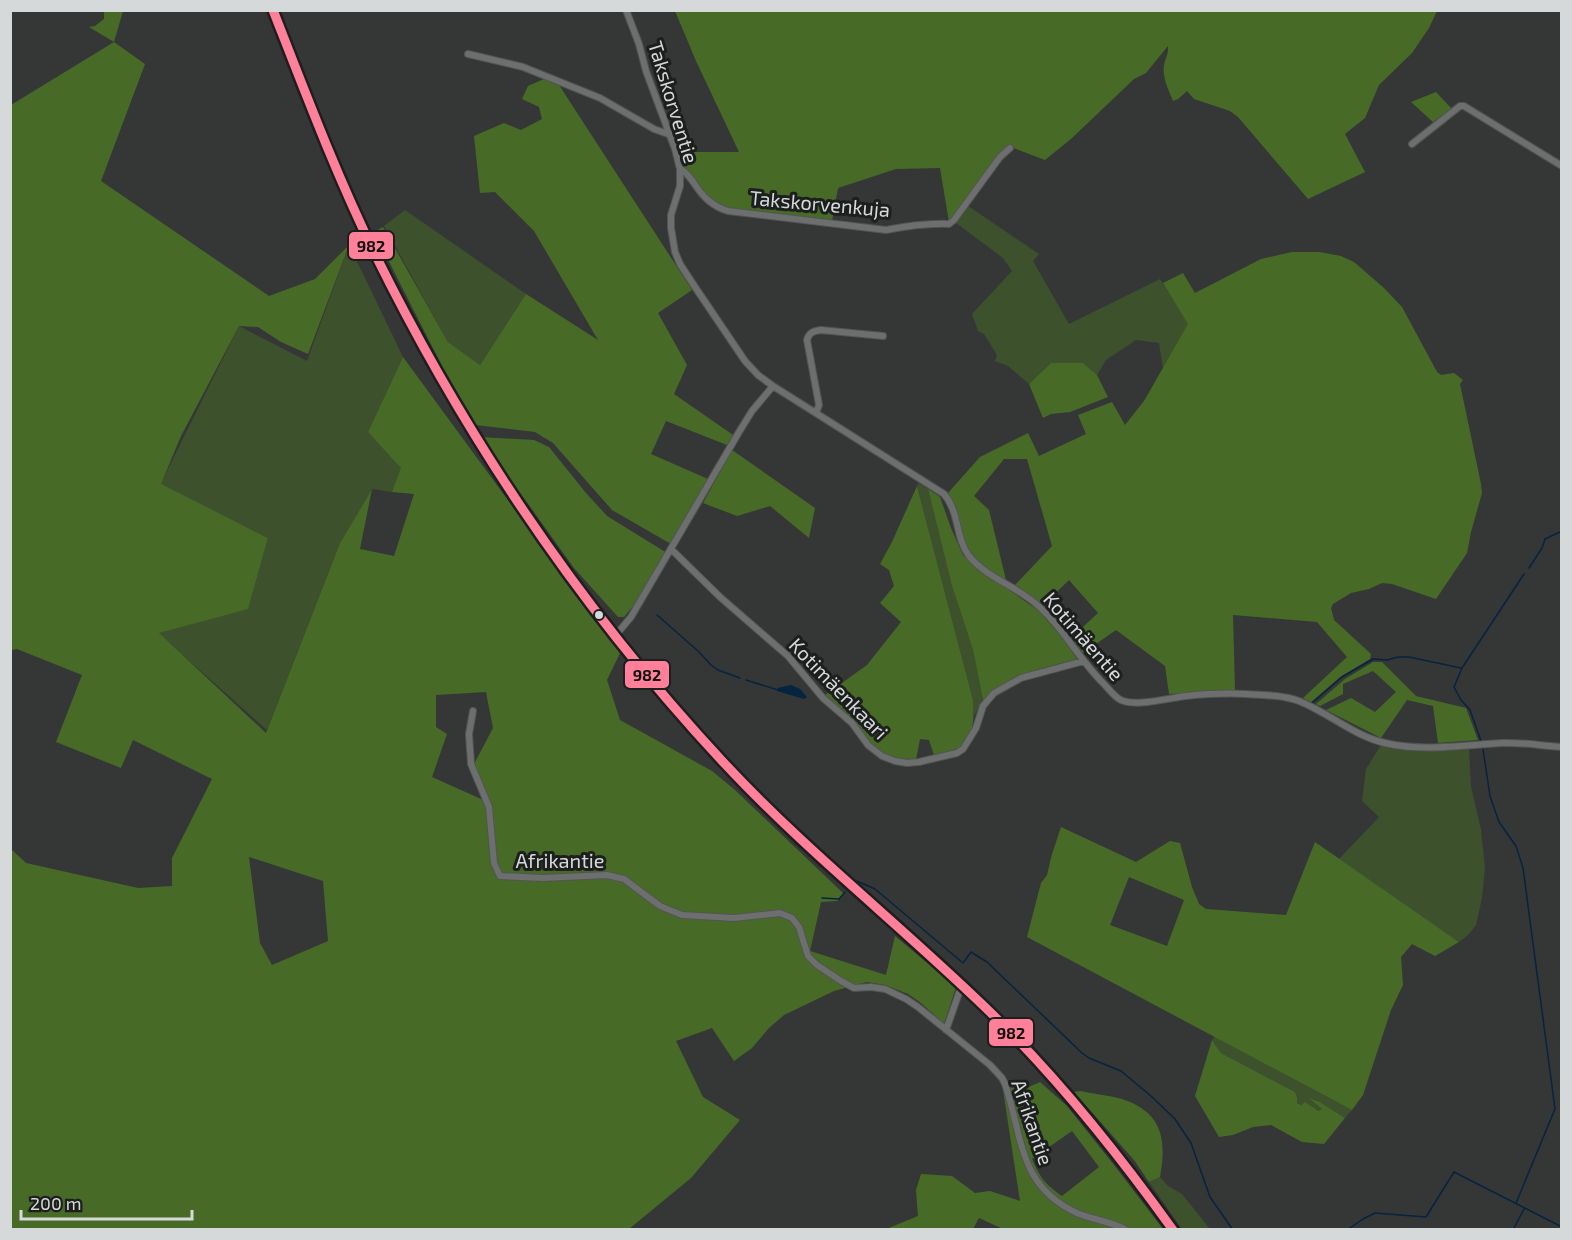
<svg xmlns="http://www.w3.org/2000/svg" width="1572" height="1240" font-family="'Exo 2',sans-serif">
<rect width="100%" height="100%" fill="#353737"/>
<path fill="#3d512d" d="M968,206L1039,254L1033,261L1069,324L1160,279L1189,324L1163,369L1159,343L1136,340L1106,360L1097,375L1083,363H1051L1029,384L1008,366L995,361L997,355L984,334L978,331L972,314L1012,271L1003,258L956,223Z
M405,210L526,294L480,365L448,342L384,226Z
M349,245L403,357L368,432L402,468L392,492L372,489L340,543L267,730L158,633L248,608L268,538L160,485L239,326L307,361Z
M918,483L928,489L952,586L973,650L983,700L974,716L973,700L917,486Z
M1381,745L1419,751L1469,748L1471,787L1481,829L1485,868L1482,898L1476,925L1468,935L1459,942L1339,859L1379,817L1362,801L1366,769Z
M1215,1036L1352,1110L1345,1118L1320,1102L1312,1099L1322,1109L1318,1111L1297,1103L1295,1092L1221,1053L1212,1040Z
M1160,1177L1168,1186L1182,1194L1210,1229H1182L1149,1182Z"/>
<path fill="#476b27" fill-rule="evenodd" d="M104,11H123L114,42L145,64L101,181L269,296L315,279L349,245L308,354L281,342L258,327L239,326L181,436L161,484L268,538L248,609L159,633L266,733L340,543L372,489L360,549L394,556L414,494L392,492L401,468L368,432L403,357L620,653L607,680L620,720L712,771L735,790L844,894L837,901L821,902L810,951L886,975L895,936L956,987L944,1024L921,1003L908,994L885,985L867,982L834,991L784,1015L769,1028L752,1048L734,1061L712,1028L676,1041L703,1097L740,1120L691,1178L629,1229H11L10,848L26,863L138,888L172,886V858L212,779L133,740L121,768L56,742L82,675L17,649L11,650V105L114,42L89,27L95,26L104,19ZM486,692L493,728L474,764L490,803L432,777L447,734L436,727V695ZM249,857L323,881L328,941L272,965L260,943Z
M675,11H1437L1429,28L1412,53L1379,85L1365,118L1345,134L1365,172L1308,199L1238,117L1230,111L1194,99L1187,91L1178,99L1173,101C1169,91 1162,77 1164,66C1165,58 1169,54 1168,46L1146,73L1134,79L1072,138L1045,160L1011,147L949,222L940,168L896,169L838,188L832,221L730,209L708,197L689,171L683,167L679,152H739L696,61Z
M544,79L559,85L692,290L658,313L687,365L674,394L733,435L727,445L666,421L651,454L708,479L671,544L612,510L553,443L535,432L476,425L443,368L374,232L383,227L448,342L480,365L526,294L598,340L534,231L495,192L480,193L474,136L504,123L521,130L542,119L539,107L522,99L528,86Z
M1436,92L1452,109L1433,122L1411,102Z
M1292,252H1319L1341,256L1354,262L1384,288L1402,307L1437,372L1441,375L1454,373L1463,380L1460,384L1481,484L1482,493L1471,532L1467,553L1436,599L1392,584L1382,583L1369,589L1351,593L1333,604L1331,608L1334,620L1371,654L1370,659L1340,677L1311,702L1303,698L1347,657L1317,622L1233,615L1235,691L1169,694L1165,666L1116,630L1083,653L1071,638L1098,613L1069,580L1042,606L1015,585L1052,546L1027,459H1004L974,496L989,510L1006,580L993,573L973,557L964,540L955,505L948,493L980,457L1028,433L1039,456L1086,434L1078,415L1112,402L1125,425L1144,401L1188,324L1163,283L1183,273L1195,293L1261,259Z
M1051,363H1083L1097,375L1108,397L1070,412L1051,414L1043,418L1029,384Z
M480,437L534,440L549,447L586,493L607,516L667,553L643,594L624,617H618L574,568Z
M732,450L815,508L809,538L770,506L737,516L703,503Z
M917,486L973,700C974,717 975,738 958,748C951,752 942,753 934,755L929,740L920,739L916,760L897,758L884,754L871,743L849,716L825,695L867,665L901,622L880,603L894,586L889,570L880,564L892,542Z
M928,489L940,497L951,528L963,555L979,571L1008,589L1039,611L1064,640L1077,659C1041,669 1012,673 983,700L973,650L952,586Z
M1373,662H1382L1416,696L1466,708L1478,740L1438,743L1433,706L1407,700L1381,738L1326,710L1351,698L1375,712L1396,692L1373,671L1343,684V694L1320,706L1316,704L1345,679Z
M1061,827L1136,862L1170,841L1180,843L1192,887L1199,904L1206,909L1286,915L1315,842L1459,942L1435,956L1412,944L1401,957L1403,985L1391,1010L1363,1095L1352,1110L1027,937L1041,883L1047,875L1052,854ZM1129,877L1184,900L1167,946L1110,925Z
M1212,1040L1221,1053L1295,1092L1297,1098V1103L1301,1105L1305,1102L1318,1111L1322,1109L1309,1098L1320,1102L1345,1118L1324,1144L1302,1142L1271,1125L1253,1127L1233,1135L1219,1137L1195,1096Z
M1011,1079L1024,1089L1040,1082L1067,1106L1114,1165L1163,1229H1003L979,1218L973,1229L884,1230L918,1216L916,1190L921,1174L952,1176L975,1193L990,1191L1020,1201L1003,1090ZM1072,1131L1099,1167L1062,1196C1044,1183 1041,1179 1032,1159Z
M1080,1091C1094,1094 1108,1095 1122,1099C1162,1112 1167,1139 1160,1177L1149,1182L1134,1160L1074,1092Z"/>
<path fill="#06233f" d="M791,685L800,689L807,697L804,699L777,691L778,688Z"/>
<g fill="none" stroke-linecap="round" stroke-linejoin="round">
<path stroke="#06233f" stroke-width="1.5" d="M1529,568L1542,548L1545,539L1562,531
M657,615L698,651L711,665L718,670L740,678
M746,680L778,690
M1311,704L1342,677L1373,659L1387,660L1398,657H1409L1461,668
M1481,741L1470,710L1461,700L1454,687L1462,668L1524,574
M1483,749L1490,796L1499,822L1516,846L1523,868L1555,1109L1516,1203
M857,881L875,889L963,963L971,952L987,962L1082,1053L1089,1058L1121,1071L1151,1096L1175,1119L1191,1143L1210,1197L1233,1230
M822,898L839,899L845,892
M1347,1230L1363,1219L1375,1213L1426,1217L1454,1172L1562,1227
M1513,1230L1524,1209"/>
<g stroke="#525453" stroke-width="8">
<path id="street" d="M626,10L639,44L646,71L675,149L680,169V186L671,215V228L675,252L680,264L691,281L745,361L758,375L773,386
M468,54L523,67L600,98L654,129L668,134
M1412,144L1460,106H1464L1562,166
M680,169C687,172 689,177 694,183C703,197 712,206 728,211L886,230C907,226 928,223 949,224L954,220L1000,157L1010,148
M816,413L819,405L807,340C809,332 814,331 821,330L883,336
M671,549L720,597L788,656L823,698L852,723L868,745L882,756L895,761L907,763L919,762L957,753L963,749L968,741L976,728L983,706L994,693L1021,678L1084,661
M615,636L631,617L739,432L752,411L773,386L944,494C960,513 955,537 969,556C986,577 1015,586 1035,603C1062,626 1078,658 1103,683C1108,688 1113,695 1119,699C1133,708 1169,698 1186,696C1206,694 1226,693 1245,694C1263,695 1282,695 1299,701C1329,713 1354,736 1385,743C1423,752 1464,745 1503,743C1522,742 1542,746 1562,747
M473,711L469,734L471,764L489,807L494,863L500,876L543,878L607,875L624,879L660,906L682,915L734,918L780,913L792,918L799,927L808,956L817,965L841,981L854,988L871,987L885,989L906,999L918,1007L990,1065L1002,1078L1005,1084C1023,1137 1018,1186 1077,1213C1093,1220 1111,1221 1126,1230
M946,1030L960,990L964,987"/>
</g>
<g stroke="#525453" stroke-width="10">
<path id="secondary" d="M273,10C305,92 336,174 374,252C464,439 583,613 726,765C800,843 883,912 962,985C1042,1059 1111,1142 1173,1230"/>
</g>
<use href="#street" stroke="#6d6e6e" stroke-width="6"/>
<use href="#secondary" stroke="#6e7476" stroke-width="8"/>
<g stroke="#1d1f1f" stroke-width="14">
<path id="bus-1" d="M273,10C305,92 336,174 374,252C466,439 583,612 725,764C808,853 903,927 990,1012C1058,1078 1117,1152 1173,1230"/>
</g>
<use href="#bus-1" stroke="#ff8098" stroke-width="9"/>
</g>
<circle fill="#d6d9d9" stroke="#1d1f1f" stroke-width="2" cx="599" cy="615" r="5"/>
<g text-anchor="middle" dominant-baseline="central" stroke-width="6" stroke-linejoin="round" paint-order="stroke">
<g font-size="20" fill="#d6d9d9" stroke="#1d1f1f">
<text transform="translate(674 102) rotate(73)">Takskorventie</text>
<text transform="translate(820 203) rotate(5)">Takskorvenkuja</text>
<text transform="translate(1084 636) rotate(49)">Kotimäentie</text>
<text transform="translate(839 688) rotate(46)">Kotimäenkaari</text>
<text x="560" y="860">Afrikantie</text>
<text transform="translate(1033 1122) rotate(71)">Afrikantie</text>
</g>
</g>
<g stroke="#1d1f1f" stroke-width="2">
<rect x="348" y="231" width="46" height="29" rx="6" fill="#ff8098"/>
<rect x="624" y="660" width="46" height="29" rx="6" fill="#ff8098"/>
<rect x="988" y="1018" width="46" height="29" rx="6" fill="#ff8098"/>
</g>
<g font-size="16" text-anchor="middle" font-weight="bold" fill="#111">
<text x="371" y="252">982</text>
<text x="647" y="681">982</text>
<text x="1011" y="1039">982</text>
</g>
<rect width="1572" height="1240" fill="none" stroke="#d6d9d9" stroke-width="24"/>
<path d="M21 1210v9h171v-9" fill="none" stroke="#d6d9d9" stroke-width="3"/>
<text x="30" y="1210" font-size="18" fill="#d6d9d9" stroke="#1d1f1f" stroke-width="4.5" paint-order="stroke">200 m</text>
</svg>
